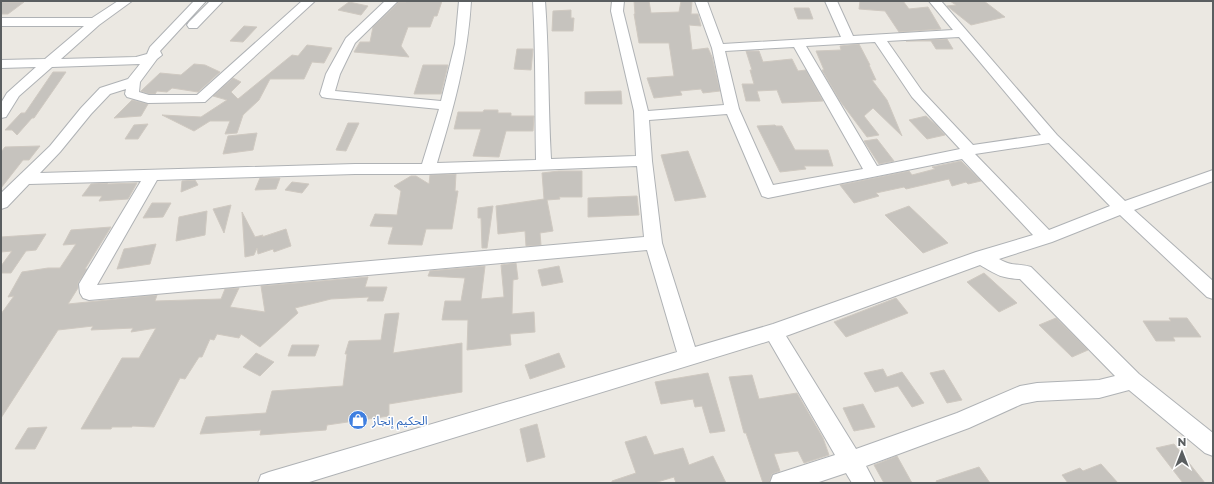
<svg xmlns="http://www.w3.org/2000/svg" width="1214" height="484" font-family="Montserrat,'Noto Sans Arabic',sans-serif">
<rect width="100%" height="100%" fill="#ebe8e2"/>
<path fill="#c6c3be" stroke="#cfc9c1" d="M406,1H442L437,16H434L430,27H408L401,46L409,57L354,52L360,42H370L373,27L399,2H406Z
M634,1H649L651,13L679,12L681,1H692L691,14H698L701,26L689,25L692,50L708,48L712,57L720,91L703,93L701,89L680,91L682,95L654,98L647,78L674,76L669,43H639L634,14H635Z
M860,1H903L909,9L928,7L941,29L899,32L885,11L859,9Z
M950,1H984L1005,17L971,25L947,6L956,5Z
M1,2H24L8,14H1Z
M349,2L368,6L361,15L338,10Z
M794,8H809L813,19H798Z
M571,10V18H574L573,31H552L553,11Z
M244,26L257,27L243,42L230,41Z
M947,39L953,49H936L931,41H906Z
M859,44L870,65H869L876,80H872L887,100L902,136L873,108L864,116L879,135L867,137L840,101L822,70H824L816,51L841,50L840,46Z
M307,45L332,48L324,63L312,62L304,79H270L259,100L243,115L237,133L225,134L230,121H210L194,131L162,115L201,117L227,100L213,96L233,78L241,82L231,92L238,99L292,55L298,56Z
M517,49H533L531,70L514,69Z
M746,51H759L763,62L792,59L798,71L806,70L823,101L782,103L777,90L757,91L760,101H746L742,84H754L750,70H752Z
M194,64L205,65L220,72L198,92L172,88L167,92L157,91L155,94H149L141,91L160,73L181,75Z
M423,65H448L441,94H414Z
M53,72H66L34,118H32L17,135L12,130H5L21,113H25Z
M621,91L622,104H585V92Z
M132,100L148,104L141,116L114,118Z
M484,110H498V113H511V116H534L533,131H506L499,157L473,156L481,129H454L458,112H483Z
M926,116L936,125L945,135L927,139L909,120Z
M348,123H359L346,151L336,150Z
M148,124L138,139H125L134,125Z
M775,125L776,126H782L795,150H828L833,166H804L806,169L780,172L757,126Z
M257,133L253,150L223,154L228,136Z
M877,139L894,161L879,164L864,141Z
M40,146L29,160H23L1,188V152L5,147Z
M688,151L706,197L675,201L661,155Z
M961,161L981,181L968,184L966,182L952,186L949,179L906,189L904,187L876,193L879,196L854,203L840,185L909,171L912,175L935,169L932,167Z
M559,171H582V197H559L560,199L547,200L553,231L540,233L541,245L526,246L525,231L498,234L496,206L544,199L542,173Z
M456,174L455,191H458L452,229H426L422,245L388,244L393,227L370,226L375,214L397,215L401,191L394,186L411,176H416L429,184L430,175Z
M260,178H280L276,189L255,190Z
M195,180L198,185L181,192L182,181Z
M292,182L309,184L302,193L285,190Z
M108,183L107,184L137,183L128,199L99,201L102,196H82L91,184Z
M637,196L639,215L588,217V198Z
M152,203H171L163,217L143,218Z
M231,205L224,233L213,209Z
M493,206L487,248H482L481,218H478V208Z
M909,206L948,243L923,253L885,215Z
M207,211L205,235L176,241L179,217Z
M242,212L255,237L263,235L262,237L286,229L291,246L274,252L273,249L258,254L257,248L254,255L245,257Z
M111,227L85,269H87L78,283V288L68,304L157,295L155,301L221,299L225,289L239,288L230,307L265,312L261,286L368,277L365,287H387L383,301H367L369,297L331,299L295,308L298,313L260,347L241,334L239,338L217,334L214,340L210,339L202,357H199L185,379L180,378L154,427L132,426V427H112L111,429H81L122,358H139L156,328L131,332L133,328L91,330L93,326L58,330L1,418V314L14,296L8,297L22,272L48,268H60L76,244L63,245L71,230Z
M46,234L36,250L26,251L11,273H1V266L12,251L1,252V237Z
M156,244L150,264L117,269L124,249Z
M516,263L518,279L513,280L512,314L534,312L535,332L510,334L511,345L467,350L468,320H442L445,301H461L465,278L428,276L430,271L485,266L481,299L504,297L501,265Z
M559,266L563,282L542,286L538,270Z
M984,273L1017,303L999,312L967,282Z
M896,298L908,313L846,337L834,322Z
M399,313L393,353L462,343V392L389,404V416L327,425L326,430L260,435L261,430L200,434L206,417L266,413L272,391L343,386L347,354H345L349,341L381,340L385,314Z
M1056,318L1088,350L1072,357L1039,325Z
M1169,318H1187L1201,337H1173L1175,341H1156L1143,321H1171Z
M292,345H319L315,356H288Z
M256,353L274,362L260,376L243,367Z
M559,353L565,367L530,379L525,365Z
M883,369L887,377L902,372L924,403L912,407L898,386L875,392L864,373Z
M944,370L962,400L947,403L930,373Z
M708,373L725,431L710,433L702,406L695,407L693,399L661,404L655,382Z
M752,375L759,399L797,393L823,438L829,455L804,463L798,451L774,454L780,471L772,474L769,483H763L746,433H744L729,377Z
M863,404L875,427L854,431L843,408Z
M537,424L545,457L527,462L520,429Z
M47,427L35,449H15L28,428Z
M646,436L654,455L683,448L689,465L713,456L726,483H676L674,477L654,483H612V481L636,473L625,442Z
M1174,444L1205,483H1183L1156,448Z
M897,456L912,483H884L874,465Z
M1101,464L1118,483H1068L1062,475L1080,468L1083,471Z
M979,467L990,483H937L936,481Z"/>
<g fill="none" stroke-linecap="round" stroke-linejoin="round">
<g stroke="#afb2b5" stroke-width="2">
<path id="minor" d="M118,1H132L99,25L61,59L136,57L147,54L150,47L194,1H206L160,51L162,55L157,59L140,82L139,92L149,95H197L302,1H315L205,102L148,103L127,97L125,94L126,89L110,94L91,114L60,152L40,173L355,164H422L439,109L327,98L322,97L320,94L326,74L346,38L385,1H398L355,43L340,74L335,91L441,101L455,44L459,1H471C468,57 453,110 437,163L536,160C535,107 536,54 533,1H545C549,54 548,106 551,159L636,156L634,111L611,11L612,1H624L623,11L648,111L724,105L712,48L695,1H707L723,44L841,37L825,1H837L853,36L953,30L929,1H941L1057,135L1125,201L1213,170V181L1134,210L1213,281V299L1207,297L1120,215L1052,242L999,259C1012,267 1018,263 1031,267L1139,374L1213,433V456L1205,453L1129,390L1099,398L1037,401L1022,404L969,428L866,466L875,483H852L846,473L816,483H770L773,475L835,455L769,341L306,483H258L261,475L269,472L677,352L647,250L89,300L83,298L80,293L79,284L141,181L29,184L7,207L1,209V193L50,146L81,108L100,88L128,79L140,64L52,67L19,96L6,117L1,118V103L7,93L36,67L1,68V60L45,59L84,26H1V18H92ZM959,37L1041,135L973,145L922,91L887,41ZM875,42L912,97L960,149L877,166L806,46ZM794,47L863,169L773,185L739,109L725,51ZM727,114L762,196L768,198L962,159L1033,235L976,252L773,324L695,347L662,243L652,161L649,120ZM1049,143L1110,206L1049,230L975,154ZM637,166L644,237L97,285L157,180L355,174H428ZM980,265C997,275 1001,278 1020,279L1115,376L1099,380L1037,383L1020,386L957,413L856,449L786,336Z
M210,1H223L197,28H189L187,25L189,22Z"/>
</g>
<use href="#minor" fill="#fff" fill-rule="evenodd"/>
</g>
<defs>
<g id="shop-disc" transform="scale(1)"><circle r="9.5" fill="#3f7fe0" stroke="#fff"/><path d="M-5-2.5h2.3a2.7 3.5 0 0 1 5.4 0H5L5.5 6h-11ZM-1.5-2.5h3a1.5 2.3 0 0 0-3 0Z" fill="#fff"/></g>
</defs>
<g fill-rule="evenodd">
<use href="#shop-disc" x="358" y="420"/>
</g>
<g text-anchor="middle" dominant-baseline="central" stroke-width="3" stroke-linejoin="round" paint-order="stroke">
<g font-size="12" fill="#366cbe" stroke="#fff" text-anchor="start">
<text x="372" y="420">الحكيم إنجاز</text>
</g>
</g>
<rect width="1214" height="484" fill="none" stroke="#5a5e60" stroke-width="4"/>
<g transform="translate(1182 452)" stroke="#ffffff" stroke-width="3" paint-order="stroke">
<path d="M0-3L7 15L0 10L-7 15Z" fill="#5a5e60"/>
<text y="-6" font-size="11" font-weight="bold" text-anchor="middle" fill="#5a5e60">N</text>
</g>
</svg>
